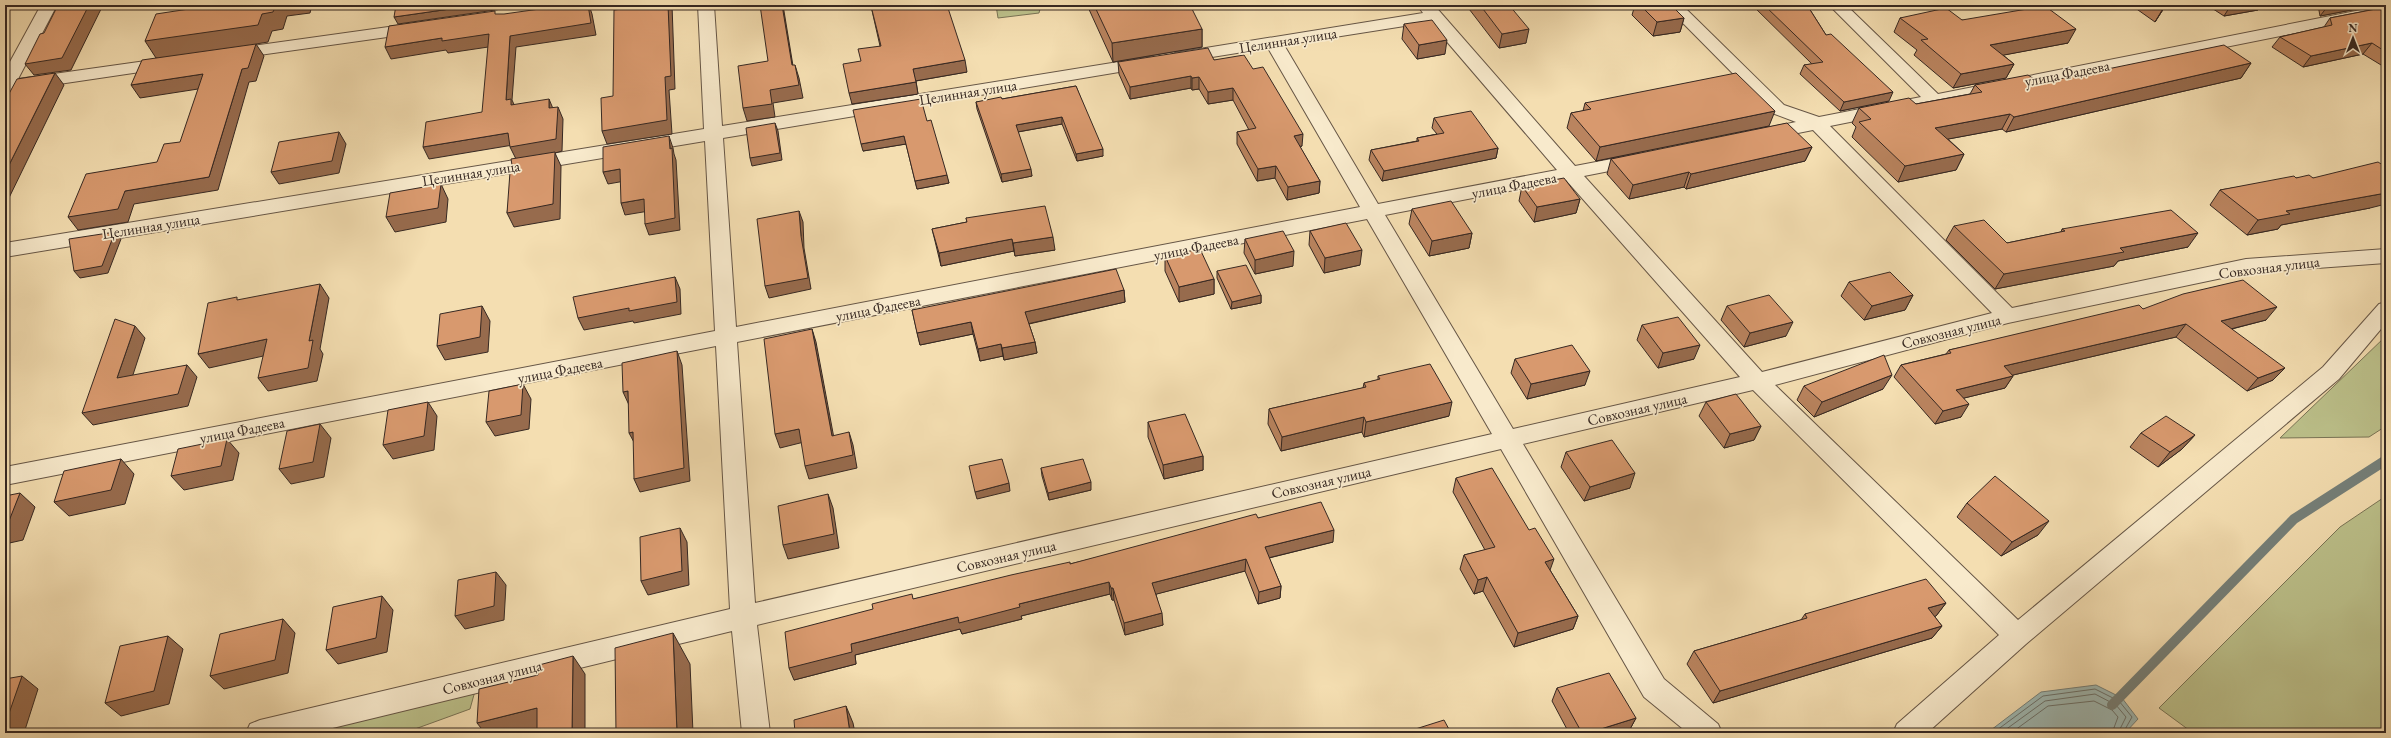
<svg xmlns="http://www.w3.org/2000/svg" width="2391" height="738" font-family="'EB Garamond',serif">
<rect width="100%" height="100%" fill="#f4deb1"/>
<filter id="stains"><feTurbulence type="fractalNoise" baseFrequency=".005" numOctaves="4"/><feColorMatrix values="0 0 0 0 .2 0 0 0 0 .09 0 0 0 0 .02 0 0 0 .5 -.17"/></filter>
<radialGradient id="worn" r=".72"><stop offset=".6" stop-color="#630" stop-opacity="0"/><stop offset="1" stop-color="#630" stop-opacity=".3"/></radialGradient>
<path fill="#bcc18b" stroke="#797456" d="M996,5H1041L1039,13L998,18Z
M2386,336V426L2369,437L2280,438Z
M2386,496V733H2193L2159,708L2340,527Z
M475,691L470,709L404,733H298Z"/>
<path fill="#9fbab5" stroke="#75807a" d="M2096,685L2122,698L2138,719L2125,733H1987L2041,692Z"/>
<g fill="none" stroke-linecap="round" stroke-linejoin="round">
<path stroke="#6a716c" stroke-width="1" d="M1993,733L2043,696L2095,689L2119,701L2132,717L2123,733
M2001,733L2045,701L2095,694L2116,705L2126,717L2118,733
M2011,733L2048,706L2094,701L2112,710L2118,717L2112,733"/>
<path stroke="#75807a" stroke-width="10" d="M2112,705L2294,519L2386,460"/>
<g stroke="#665646" stroke-width="2">
<path id="minor" d="M41,5H57L18,79L167,58L173,59L176,63L173,67L167,68L5,92V71Z
M698,5H714L722,126L1149,57L1155,58L1158,62L1155,66L723,138L736,327L1360,207L1268,48L1181,62L1175,61L1172,57L1175,53L1181,52L1423,13L1417,5H1434L1575,166L1638,154L1645,156L1647,160L1645,164L1584,176L1762,372L1992,313L1813,130L1763,140L1757,138L1754,134L1757,130L1796,122L1772,113L1665,5H1682L1784,105L1819,117L1921,97L1829,5H1846L1938,94L2386,5V15L1830,126L2012,308L2246,259L2386,249V263L2246,273L2008,323L1775,385L2018,620L2323,367L2379,304L2386,302V323L2339,379L2026,644L1927,733H1893L1897,724L1999,635L1753,390L1523,444L1664,679L1718,724L1722,733H1688L1644,697L1501,449L757,625L770,733H742L732,631L312,733H246L250,724L260,720L730,609L716,346L5,485V467L715,331L705,141L5,257V243L704,129ZM1430,22L1557,170L1378,204L1284,45ZM1566,180L1740,377L1513,429L1385,215ZM1367,219L1492,434L755,603L737,342Z
M417,23L423,24L425,28L423,32L231,59L225,58L222,54L225,50L231,49Z"/>
</g>
<use href="#minor" fill="#f8eacc" fill-rule="evenodd"/>
</g>
<path fill="#ba845f" stroke="#362822" d="M1087,5H1129V6L1202,29V47L1113,62Z
M1466,5H1509L1526,43L1499,48Z
M1635,5H1671L1684,18L1680,32L1653,36L1632,15Z
M1752,5H1807L1826,35L1889,101L1840,111L1800,74L1804,65L1812,64Z
M2131,5H2166L2155,22Z
M2207,5H2262L2258,10L2224,16Z
M2318,5H2378L2320,16Z
M871,6L967,72L916,81L918,94L852,104L861,61L880,46Z
M2386,7V68L2363,54L2303,67L2272,47L2280,37L2324,27L2330,18Z
M1900,18L1962,20L2068,43L2003,55L2014,64L2006,78L1953,88L1914,55L1917,50L1894,32Z
M1404,24L1445,54L1417,59L1402,39Z
M1214,60L1253,69L1302,146L1300,147L1320,181L1319,193L1287,200L1275,178L1257,181L1237,144V132L1249,130L1233,100L1208,104L1199,89L1192,90L1191,88L1130,99L1119,74L1118,62Z
M2251,63L2241,78L2006,132L2002,129L1948,139L1964,154L1956,170L1898,182L1852,137L1856,127L1852,123L1859,108L1916,104L1970,94L1975,85L2037,81L2059,79Z
M1076,86L1103,156L1077,161L1062,124L1018,132L1032,176L1002,182L977,109L976,102L1002,99Z
M1585,103L1769,126L1596,161L1567,128L1571,113L1583,111Z
M1434,118L1498,148L1496,158L1382,181L1369,160L1371,150L1417,141V138L1437,134L1432,128Z
M927,121L949,183L917,189L906,144L863,151Z
M1812,147L1805,161L1686,189L1684,187L1629,199L1607,174L1611,159Z
M2296,178H2313L2370,208L2281,225L2278,229L2247,235L2210,205L2220,190Z
M1522,186L1580,199L1576,213L1534,222L1519,201Z
M1412,209L1472,233L1469,248L1429,256L1409,224Z
M966,218L1055,250L1015,256L1014,251L941,266L935,241L932,229L967,222Z
M1954,226L2007,243L2061,232L2062,229L2188,247L2118,261L2114,266L1995,289L1946,240Z
M1310,231L1360,265L1324,273L1309,245Z
M1245,239L1293,266L1255,274L1244,253Z
M1165,256L1214,279V294L1179,302L1165,271Z
M1217,271L1261,295V303L1231,309L1217,278Z
M1849,282L1913,295L1905,310L1864,320L1841,296Z
M1124,290L1125,302L1029,324L1035,342L1037,353L1004,360L1003,356L980,361L973,334L920,345L912,310Z
M1727,306L1786,336L1744,347L1721,320Z
M2143,309L2266,320L2232,329L2273,380L2247,391L2176,337L2013,375V376L2005,388L1964,398L1961,417L1935,424L1894,377L1901,365L1946,354L1949,350Z
M1642,325L1694,359L1658,368L1637,340Z
M1515,359L1585,385L1527,399L1511,373Z
M1378,376L1449,416L1364,437L1362,432L1281,451L1268,424L1269,409L1363,388L1364,383L1378,380Z
M1804,386L1883,389L1814,417L1797,400Z
M1706,402L1761,426L1754,440L1724,448L1699,416Z
M1148,422L1203,456V470L1164,479L1148,437Z
M2141,433L2195,435L2182,449L2158,467L2130,447Z
M1566,452L1630,488L1584,501L1561,467Z
M1041,468L1091,490L1049,500L1042,476Z
M1456,478L1550,570L1578,616L1573,629L1514,647L1483,591L1474,594L1460,569L1464,555L1485,550L1453,492Z
M1967,503L2038,535L2001,556L1957,517Z
M1258,518L1333,542L1269,558L1281,586L1280,598L1258,604L1245,571L1156,594L1163,625L1125,635L1114,600H1112L1110,594L1021,616L1022,619L962,634L960,629L855,655L856,664L794,680L914,599L1070,564Z
M1946,603L1936,616H1934L1942,626L1932,638L1713,703L1687,664L1694,651L1801,620L1805,614Z
M1557,688L1636,718L1629,731L1622,733H1569L1552,701Z"/>
<path fill="#976b4d" stroke="#362822" d="M89,5H103L71,70L34,75L25,64Z
M276,5H312L310,13L287,16L283,29L272,31L268,42L256,44L264,56L256,81L249,82L218,190L134,204L128,222L78,230L68,217L125,191L209,177L242,69L156,58L145,41L262,14Z
M478,5H502V9L398,24L394,17Z
M589,5L592,14L596,35L516,47L512,100L517,111L506,100L510,36Z
M668,5H672L675,89L669,90L672,134L607,144L602,131L665,77Z
M782,5H783L795,78L792,65Z
M2165,5H2166L2155,22Z
M2231,5H2262L2258,10L2224,16Z
M2331,5H2378L2320,16L2328,6Z
M1684,18L1680,32L1653,36L1657,22Z
M1202,29V47L1113,62L1112,43Z
M1529,29L1526,43L1499,48L1502,34Z
M2076,29L2068,43L1983,59L1990,45Z
M489,34L495,46L448,53L446,50L391,59L385,47L442,38Z
M1447,40L1445,54L1417,59L1419,45Z
M2372,43L2363,54L2303,67L2311,56Z
M965,60L967,72L915,81L913,69Z
M2251,63L2241,78L2006,132L2014,117Z
M2014,64L2006,78L1953,88L1961,74Z
M795,65L799,78L803,98L773,103L775,117L747,121L743,108L770,90Z
M55,73L64,85L5,206V173Z
M203,74L211,87L140,98L131,85Z
M1191,76V88L1130,99V87Z
M1199,77V89L1192,90V78Z
M916,82L918,94L852,104L849,93Z
M1233,88V100L1208,104V92Z
M1893,92L1889,101L1840,111L1844,102Z
M549,99L554,111L549,108Z
M558,107L563,119L562,151L555,153L561,166L560,219L514,227L507,213L516,159L510,147Z
M1775,111L1769,126L1596,161L1600,147Z
M2010,114L2002,129L1927,143L1935,128Z
M1062,117V124L1017,132L1016,125Z
M775,123L778,131L782,160L752,166L750,158Z
M339,132L346,144L339,173L279,184L271,172Z
M508,133L513,145L429,159L423,147Z
M1303,134L1302,146L1293,148L1294,136Z
M669,136L673,148L674,154L676,160L680,230L649,235L645,224L670,149Z
M904,136L906,144L863,151L861,144Z
M1812,147L1805,161L1686,189L1691,174Z
M1498,148L1496,158L1382,181L1384,171Z
M1103,149V156L1077,161L1076,154Z
M1964,154L1956,170L1898,182L1905,166Z
M1276,166L1275,178L1257,181L1258,169Z
M620,169L625,181L608,184L603,172Z
M1031,169L1032,176L1002,182L1001,174Z
M1689,172L1684,187L1629,199L1633,185Z
M947,175L949,183L917,189L915,181Z
M1320,181L1319,193L1287,200L1288,187Z
M441,184L448,199L446,222L395,232L386,217Z
M2386,193V204L2370,208L2281,225L2278,229L2247,235L2258,220L2286,211Z
M644,199L649,211L625,215L621,203Z
M1580,199L1576,213L1534,222L1537,207Z
M799,211L803,222L804,248L811,289L769,298L765,286L801,236Z
M115,232L121,239L108,273L80,278L74,271Z
M1472,233L1469,248L1429,256L1432,241Z
M2198,233L2188,247L2118,261L2114,266L1995,289L2004,274L2120,248Z
M1053,237L1055,250L1015,256L1013,243Z
M1012,239L1014,251L941,266L939,253Z
M1362,250L1360,265L1324,273L1325,258Z
M1294,251L1293,266L1255,274V260Z
M675,277L680,289L681,314L634,323L633,321L584,330L578,318Z
M1214,279V294L1179,302V287Z
M320,284L329,298L320,349L323,354L317,381L268,391L258,378L309,341Z
M1124,290L1125,302L1027,324L1025,312Z
M1261,295V303L1231,309L1232,302Z
M1913,295L1905,310L1864,320L1872,306Z
M482,306L490,321L488,352L445,360L437,346Z
M2277,307L2266,320L2211,334L2221,321Z
M971,322L973,334L920,345L917,333Z
M1793,322L1786,336L1744,347L1750,333Z
M2186,324L2176,337L1996,379L2004,366Z
M135,326L145,338L128,390L117,378Z
M812,329L816,342L836,449L832,436Z
M267,339L277,353L209,368L198,354Z
M1035,342L1037,353L1004,360L1002,348Z
M1001,344L1003,356L980,361L978,349Z
M1700,345L1694,359L1658,368L1663,353Z
M677,351L682,365L690,481L640,492L634,479Z
M187,365L197,377L188,406L93,425L82,413Z
M2285,368L2273,380L2247,391L2258,378Z
M1590,371L1585,385L1527,399L1531,384Z
M1892,375L1883,389L1814,417L1822,402Z
M2013,376L2005,388L1948,402L1956,390Z
M523,384L531,399L529,429L495,436L486,422Z
M628,391L629,405L623,392Z
M428,402L437,416L434,450L393,459L383,445Z
M1452,402L1449,416L1364,437L1366,422Z
M1969,404L1961,417L1935,424L1943,411Z
M1364,417L1362,432L1281,451L1282,437Z
M320,424L331,438L324,477L291,484L279,469Z
M1761,426L1754,440L1724,448L1730,434Z
M799,429L804,442L780,448L775,434Z
M633,432L636,446L629,433Z
M849,432L853,445L857,468L809,479L805,466Z
M2195,435L2182,449L2158,467L2170,452Z
M227,439L239,453L233,480L184,490L171,476Z
M1203,456V470L1164,479L1163,465Z
M121,459L134,474L125,504L69,516L54,502Z
M1635,473L1630,488L1584,501L1590,487Z
M1091,482V490L1049,500L1048,493Z
M1009,483L1010,491L977,499L975,492Z
M20,493L35,507L23,540L5,544V527Z
M828,494L833,508L839,548L788,559L783,545Z
M2049,521L2038,535L2001,556L2012,542Z
M680,528L687,542L689,585L648,595L641,581Z
M1334,530L1333,542L1264,559L1265,547Z
M1246,559L1245,571L1153,595L1152,583Z
M1554,559L1549,573L1545,562Z
M496,572L506,585L504,620L465,629L455,616Z
M1487,577L1483,591L1474,594L1478,580Z
M1109,582L1110,594L1021,616L1022,619L962,634L960,629L855,655L856,664L794,680L789,668L851,644L958,617L1019,604Z
M1281,586L1280,598L1258,604L1259,592Z
M1111,588H1113L1114,600H1112Z
M382,596L393,610L387,652L338,664L326,650Z
M1946,603L1936,616L1919,621L1928,608Z
M1162,613L1163,625L1125,635L1124,623Z
M1578,616L1573,629L1514,647L1518,633Z
M283,619L295,633L288,673L224,689L210,676Z
M1942,626L1932,638L1713,703L1720,691Z
M673,633L690,664L693,733H677Z
M168,636L183,649L169,704L121,716L105,703Z
M573,656L585,674V733H572Z
M22,676L38,689L24,733H5V722Z
M846,706L853,723L855,733H850Z
M537,708L550,726L522,733H485L477,723Z
M1636,718L1629,731L1622,733H1588Z"/>
<path fill="#d8996e" stroke="#362822" d="M58,5H89L62,58L25,64L40,34L44,33Z
M190,5H276L273,12L262,14L258,25L145,41L156,14L189,9Z
M396,5H478L394,17Z
M568,5H588L591,23L510,36L506,100L511,99V105L549,99V108L558,107L556,139L510,147L508,133L423,147L426,122L482,112L489,34L442,41V38L385,47L389,26L495,11V14H504Z
M638,5H668L671,76L665,77L667,120L602,131L601,98L613,96L614,10L638,7Z
M760,5H782L792,65H795L799,85L770,90L772,104L743,108L738,66L768,61Z
M878,5H934V6L947,5L965,60L913,69L916,82L849,93L843,64L861,61L858,49L881,46L871,6Z
M1094,5H1129V6L1135,5H1190L1202,29L1112,43Z
M1480,5H1509L1529,29L1502,34Z
M1640,5H1671L1684,18L1657,22Z
M1764,5H1807L1826,35L1831,34L1893,92L1844,102L1804,65L1823,62Z
M2159,5H2165L2163,8Z
M2045,6L2076,29L1990,45L2014,64L1961,74L1921,40L1928,39L1900,18L1946,8L1962,20Z
M2386,7V52L2372,43L2311,56L2280,37L2332,25L2330,18Z
M1432,20L1447,40L1419,45L1404,24Z
M256,44L248,68L242,69L209,177L125,191L118,209L68,217L86,174L157,162L164,144L180,142L203,74L131,85L142,60Z
M2224,45L2251,63L2014,117L2010,114L1935,128L1964,154L1905,166L1859,122L1871,119L1859,108L1909,98L1916,104L1982,92L1975,85L2028,75L2037,81L2057,77L2059,79Z
M1208,48L1214,60L1244,55L1253,69L1263,67L1303,134L1294,136L1320,181L1288,187L1276,166L1258,169L1237,132L1256,128L1233,88L1208,92L1199,77L1192,78L1191,76L1130,87L1118,62Z
M55,73L5,173V101L17,79Z
M1736,73L1775,111L1600,147L1571,113L1591,109L1585,103Z
M1076,86L1103,149L1076,154L1062,117L1016,125L1031,169L1001,174L976,102L1001,97L1002,99Z
M921,99L927,121L931,120L947,175L915,181L904,136L861,144L853,110Z
M1471,111L1498,148L1384,171L1371,150L1419,141L1417,138L1444,133L1434,118Z
M775,123L780,153L750,158L746,128Z
M1787,123L1812,147L1691,174L1689,172L1633,185L1611,159Z
M339,132L332,161L271,172L279,142Z
M669,136L670,149L672,148L675,218L645,224L644,199L621,203L620,169L603,172V147Z
M555,152L553,204L507,213L510,172L513,171L511,159Z
M2378,162L2386,167V193L2286,211L2290,214L2258,220L2220,190L2294,176L2296,178L2309,175L2313,178Z
M1564,178L1580,199L1537,207L1522,186Z
M441,184L438,208L386,217L390,193Z
M1451,201L1472,233L1432,241L1412,209Z
M1045,206L1053,237L1013,243L1012,239L939,253L932,229L967,222L966,218Z
M2171,210L2198,233L2120,248L2124,252L2004,274L1954,226L1984,220L2007,243L2065,231L2062,229Z
M799,211L801,236L808,278L765,286L757,219Z
M1346,223L1362,250L1325,258L1310,231Z
M1283,231L1294,251L1255,260L1245,239Z
M115,232L102,266L74,271L69,239Z
M1200,249L1214,279L1179,287L1165,256Z
M1246,265L1261,295L1232,302L1217,271Z
M1116,269L1124,290L1025,312L1035,342L1002,348L1001,344L978,349L971,322L917,333L912,310Z
M1890,272L1913,295L1872,306L1849,282Z
M675,277L677,302L629,311V308L578,318L573,297Z
M2243,280L2277,307L2221,321L2285,368L2258,378L2186,324L2004,366L2013,376L1956,390L1969,404L1943,411L1901,365L1951,353L1949,350L2139,305L2143,309L2183,294Z
M320,284L309,341L313,340L308,368L258,378L267,339L198,354L208,303L237,297V300Z
M1769,295L1793,322L1750,333L1727,306Z
M482,306L480,337L437,346L440,314Z
M1678,317L1700,345L1663,353L1642,325Z
M115,319L135,326L117,378L187,365L178,394L82,413Z
M812,329L832,436L849,432L853,455L805,466L799,429L775,434L764,339Z
M1572,345L1590,371L1531,384L1515,359Z
M677,351L684,468L634,479L633,432L629,433L628,391L623,392L622,363Z
M1884,355L1892,375L1822,402L1804,386Z
M1430,364L1452,402L1366,422L1364,417L1282,437L1269,409L1366,387L1364,383L1380,379L1378,376Z
M523,384L521,415L486,422L489,391Z
M1736,394L1761,426L1730,434L1706,402Z
M428,402L424,436L383,445L388,410Z
M1185,414L1203,456L1163,465L1148,422Z
M2166,416L2195,435L2170,452L2141,433Z
M320,424L313,462L279,469L287,431Z
M227,439L221,466L171,476L178,449Z
M1612,440L1635,473L1590,487L1566,452Z
M121,459L111,490L54,502L64,471Z
M1002,459L1009,483L975,492L969,466Z
M1083,459L1091,482L1048,493L1041,468Z
M1492,468L1529,530L1535,528L1554,559L1545,562L1578,616L1518,633L1487,577L1478,580L1464,555L1495,547L1456,478Z
M1995,476L2049,521L2012,542L1967,503Z
M20,493L7,526L5,527V496Z
M828,494L834,534L783,545L778,506Z
M1321,502L1334,530L1265,547L1281,586L1259,592L1246,559L1152,583L1162,613L1124,623L1113,588H1111L1109,582L1019,604L1020,607L959,623L958,617L851,644L852,652L789,668L785,632L873,609L872,604L912,594L913,599L1011,575L1070,562V564L1256,514L1258,518Z
M680,528L682,571L641,581L640,537Z
M496,572L494,606L455,616L458,580Z
M1926,579L1946,603L1928,608L1942,626L1720,691L1694,651L1807,618L1805,614Z
M382,596L376,638L326,650L333,607Z
M283,619L275,660L210,676L220,634Z
M673,633L677,733H616L615,648Z
M168,636L154,691L105,703L120,646Z
M573,656L572,733H537V708L477,723L479,689L538,675L539,665Z
M1609,673L1636,718L1588,733H1582L1557,688Z
M22,676L6,722H5V679Z
M846,706L850,733H795L794,720Z
M1444,720L1451,733H1407L1406,732Z"/>
<g text-anchor="middle" dominant-baseline="central" stroke-width="3.5" stroke-linejoin="round" paint-order="stroke">
<g font-size="15" fill="#362822" stroke="#f8eacc">
<text transform="translate(1288 40) rotate(-9)">Целинная улица</text>
<text transform="translate(2067 73) rotate(-11)">улица Фадеева</text>
<text transform="translate(968 92) rotate(-9)">Целинная улица</text>
<text transform="translate(471 173) rotate(-9)">Целинная улица</text>
<text transform="translate(1514 185) rotate(-11)">улица Фадеева</text>
<text transform="translate(151 226) rotate(-9)">Целинная улица</text>
<text transform="translate(1196 247) rotate(-11)">улица Фадеева</text>
<text transform="translate(2269 267) rotate(-7)">Совхозная улица</text>
<text transform="translate(878 308) rotate(-11)">улица Фадеева</text>
<text transform="translate(1951 331) rotate(-14)">Совхозная улица</text>
<text transform="translate(560 370) rotate(-11)">улица Фадеева</text>
<text transform="translate(1637 409) rotate(-13)">Совхозная улица</text>
<text transform="translate(242 430) rotate(-11)">улица Фадеева</text>
<text transform="translate(1321 482) rotate(-13)">Совхозная улица</text>
<text transform="translate(1006 556) rotate(-13)">Совхозная улица</text>
<text transform="translate(492 677) rotate(-14)">Совхозная улица</text>
</g>
</g>
<rect width="2391" height="738" fill="none" stroke="#f4deb1" stroke-width="20"/>
<rect x="6" y="6" width="2379" height="726" fill="none" stroke="#362822" stroke-width="2"/>
<rect x="10" y="10" width="2371" height="718" fill="none" stroke="#362822"/>
<g transform="translate(2353 38)" stroke="#f8eacc" stroke-width="3" paint-order="stroke">
<path d="M0-3L7 15L0 10L-7 15Z" fill="#362822"/>
<text y="-6" font-size="11" font-weight="bold" text-anchor="middle" fill="#362822">N</text>
</g>
<rect width="100%" height="100%" filter="url(#stains)"/>
<rect width="100%" height="100%" fill="url(#worn)"/>
</svg>
